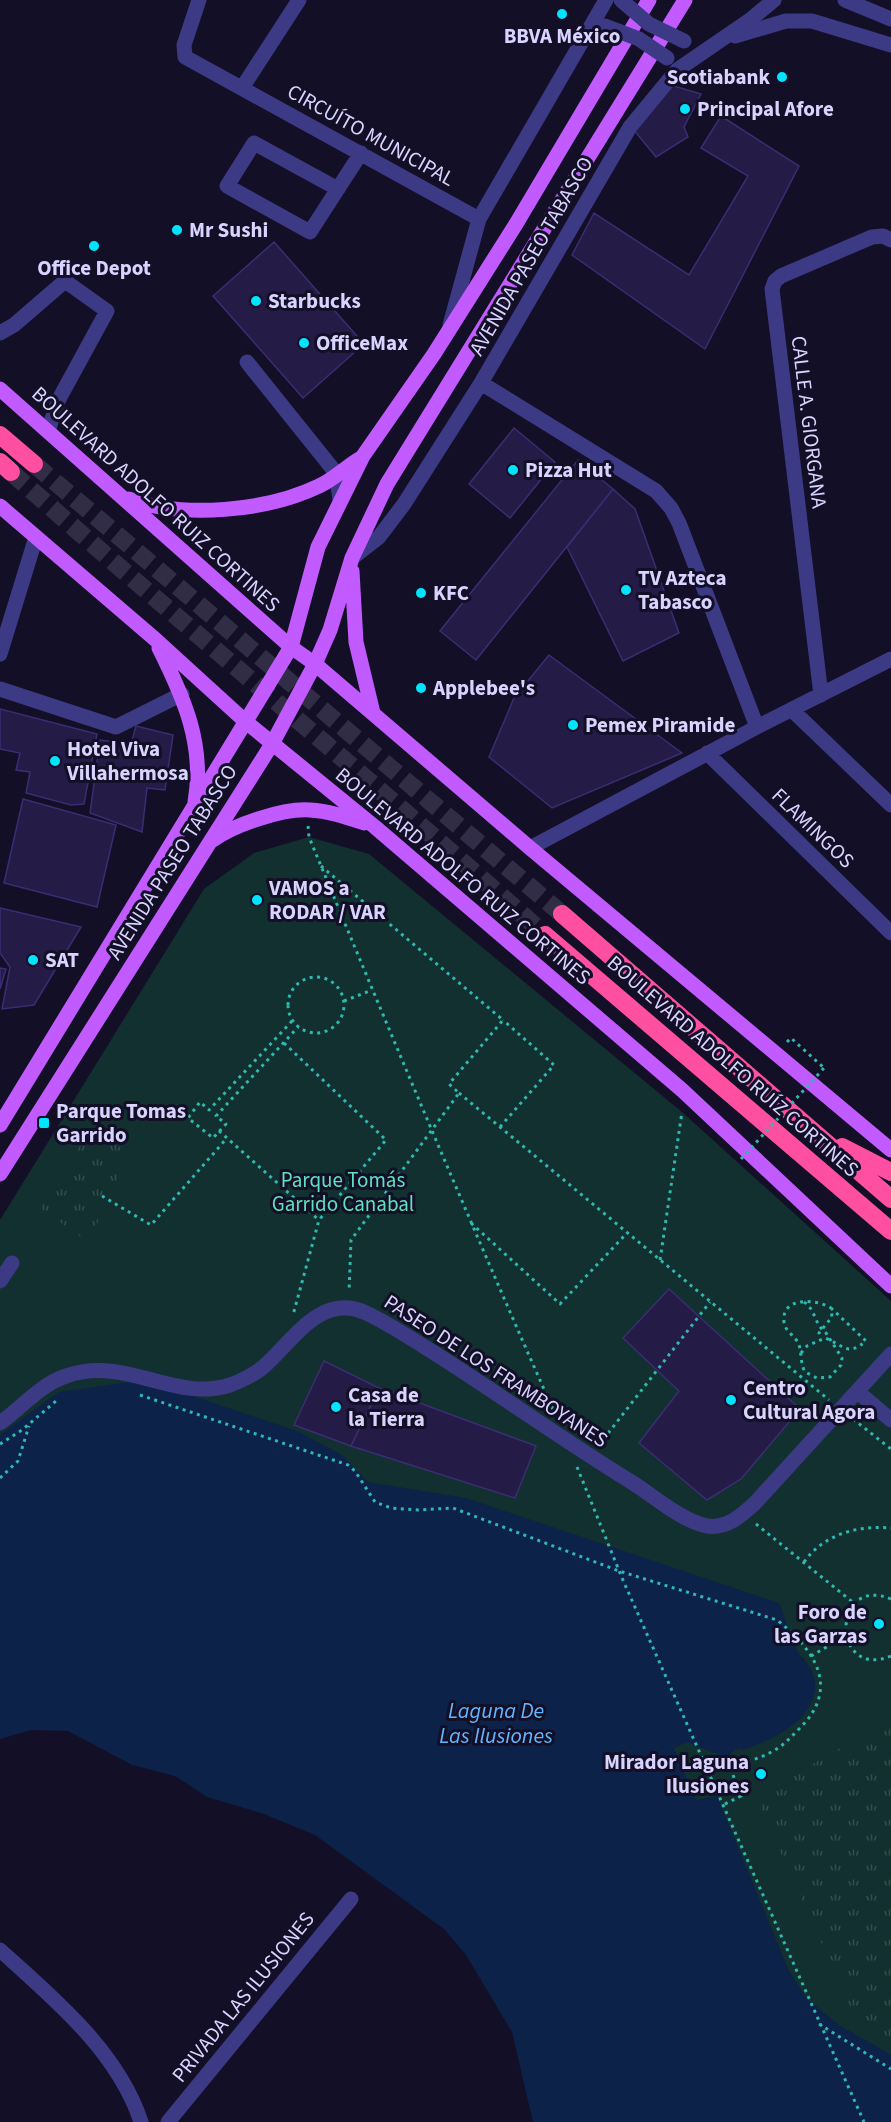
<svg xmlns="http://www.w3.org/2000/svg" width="891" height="2122" font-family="'Source Sans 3',sans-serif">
<defs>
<pattern id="park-tufts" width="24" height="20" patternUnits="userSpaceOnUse" patternTransform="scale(1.5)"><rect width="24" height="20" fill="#12302f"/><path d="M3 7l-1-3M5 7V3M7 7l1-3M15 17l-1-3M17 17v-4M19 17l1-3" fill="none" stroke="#344d4e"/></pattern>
</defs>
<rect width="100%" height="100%" fill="#130f26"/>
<path fill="#12302f" d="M309,837L369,854L682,1112L891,1301V2122H838L666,1752L684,1742L815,1688L804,1659L784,1643L0,1501V1220L204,889L254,853Z"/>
<path fill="url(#park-tufts)" d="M89,1132L133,1153L110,1192L96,1226L81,1237L40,1208Z
M891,1720V2051L871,2038L854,2015L755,1796Z"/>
<path fill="#0c2248" d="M145,1380L297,1431L342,1455L368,1482L466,1498L779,1603C786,1620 791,1640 800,1655C804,1661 811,1666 813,1674C826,1714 775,1740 743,1750L739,1748L725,1757L687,1742L674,1748L696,1800L717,1796L789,1971L807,1999L839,2025L891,2055V2122H533L512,2032L466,1955L444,1929L315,1835L264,1814L207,1797L175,1776L132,1765L68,1731L31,1730L0,1739V1435L59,1392Z"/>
<path fill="#241b47" stroke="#3b2d73" stroke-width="1.5" d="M667,84L701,94L684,127L688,137L656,157L633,129Z
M721,116L799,166L705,349L572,255L594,213L689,275L748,176L701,148Z
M274,242L364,344L303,398L213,296Z
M514,428L555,462L510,518L469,484Z
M578,460L613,489L476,660L440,631Z
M613,489L635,509L679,633L623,661L567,547Z
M549,655L682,753L552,808L489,757L514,698Z
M0,709L97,734L84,804L71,805L26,793L30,772L16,770L20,753L0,749Z
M136,726L173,735L165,790L147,788L142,832L90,813L100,740L131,744Z
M23,799L116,825L97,907L4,883Z
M0,908L81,927L34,1005L2,1009L10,967L0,953Z
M0,968L6,969L0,989Z
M669,1289L800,1409L741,1479L707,1500L639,1443L679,1391L623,1338Z
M324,1361L379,1388L351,1446L294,1425Z
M379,1388L536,1446L515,1498L351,1446Z"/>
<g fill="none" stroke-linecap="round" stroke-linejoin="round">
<path stroke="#312d47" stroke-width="18" stroke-dasharray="18 9" stroke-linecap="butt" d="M34,464L562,914
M11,472C187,629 370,778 545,935"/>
<path stroke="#2fb8b0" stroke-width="3" stroke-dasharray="3 4.5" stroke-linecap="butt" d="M308,826L309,837C389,1030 470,1223 555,1414
M321,866L503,1020L449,1084L459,1093L351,1240L349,1292
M288 1005a28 28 0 1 1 56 0a28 28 0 1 1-56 0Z
M344,1001L372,990
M292,1021L209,1110L200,1102L188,1118L213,1138L226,1124L216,1116L298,1027
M787,1042L791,1038L824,1068
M284,1043L386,1140L319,1220L293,1315
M459,1093L829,1400
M500,1127L554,1065L503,1020
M219,1131L319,1220
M102,1196L151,1225L227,1138
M471,1223L560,1304L627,1233
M660,1260L682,1112
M804,1302C816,1310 814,1324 826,1333L842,1358L841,1365L830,1377L817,1378L805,1372C800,1363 802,1354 799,1345C796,1336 785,1332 784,1322C781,1296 817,1299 831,1308L832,1317L819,1333L820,1339
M801,1353L807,1346L825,1338C844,1345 847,1357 866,1341L831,1308
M140,1395L348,1465L355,1471L375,1502L391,1508L418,1510L453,1508L619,1571L777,1620C816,1651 841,1689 798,1730C790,1738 783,1746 773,1751C760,1759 744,1762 730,1767L741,1796L723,1805
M853,1419L891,1449
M0,1444L22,1430L56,1401
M599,1445L710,1302
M577,1467L622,1578L864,2122
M0,1478L18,1461L29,1426
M756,1524L855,1604
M804,1562C824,1534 858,1525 891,1528
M891,1599C831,1574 831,1681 891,1656
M811,1656L846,1636
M819,2024L891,2069"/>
<path stroke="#3d3a85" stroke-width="15" d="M199,0L184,45L185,57L479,219
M845,0L891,19
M735,36L786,21H812L891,45
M242,88L299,0
M338,189L254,143L227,186L310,232L361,153
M450,325L479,219L606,0
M0,333L14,325L65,281L107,311L59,399L48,431
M247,362L336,473L340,500
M481,383L656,491L671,508L679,523L757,727
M352,558L379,537L404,504L481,383L630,127L677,70L750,20L774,0
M0,654L36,537
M0,689L116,727L182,694
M821,695L772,289L775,281L781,276L872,237L883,236L891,240
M792,710L891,805
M707,753L891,933
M530,848L757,727L891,659
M0,1281L12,1263
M858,1392L891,1420
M0,1423C21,1408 41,1384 66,1376C127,1355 174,1403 230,1385C241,1381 253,1375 262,1368C291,1344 320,1291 366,1313C390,1324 413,1340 436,1354C502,1396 566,1442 633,1483C655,1497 682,1521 707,1526C727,1529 742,1515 755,1503L891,1354
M0,1950C53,1998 118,2051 141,2122
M168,2122L351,1899"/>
<path stroke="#c25bff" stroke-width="15" d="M0,389L291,647L315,664L530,848L891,1150
M129,499C183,519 267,511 319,486C333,480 347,466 361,458
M0,506L156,640L246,722L375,827L682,1090L891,1286
M352,571L356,642L373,713
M159,648C184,698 205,745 195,802
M213,840C234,825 283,808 310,810C329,811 346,817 364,823
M0,1125L291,647L318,547L363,456L434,354L516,224L649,0
M0,1174L272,744L315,664L330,630L352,558L387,484L685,0"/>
<path stroke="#ff4fa3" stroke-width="18" d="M0,435L34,464
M0,462L11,472
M562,914L891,1199
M545,935L891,1231
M842,1147L891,1172"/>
<path stroke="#2fb8b0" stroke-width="3" stroke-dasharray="3 4.5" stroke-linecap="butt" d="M741,1159L824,1068"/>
<path stroke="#3d3a85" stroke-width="15" d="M621,0L649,24L684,41
M605,26L639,39L667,58"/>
</g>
<g fill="#00e5ff" stroke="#130f26" stroke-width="2">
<circle cx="562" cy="14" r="6"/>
<circle cx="782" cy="77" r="6"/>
<circle cx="685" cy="109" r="6"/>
<circle cx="177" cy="230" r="6"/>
<circle cx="94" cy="246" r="6"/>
<circle cx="256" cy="301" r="6"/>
<circle cx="304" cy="343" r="6"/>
<circle cx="513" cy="470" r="6"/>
<circle cx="626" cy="590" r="6"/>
<circle cx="421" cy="593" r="6"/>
<circle cx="421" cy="688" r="6"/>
<circle cx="573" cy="725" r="6"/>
<circle cx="55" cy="761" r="6"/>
<circle cx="257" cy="900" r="6"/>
<circle cx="33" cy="960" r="6"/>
<rect x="38" y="1117" width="12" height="12" rx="3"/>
<circle cx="731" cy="1400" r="6"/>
<circle cx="336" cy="1407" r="6"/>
<circle cx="879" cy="1624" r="6"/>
<circle cx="761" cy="1774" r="6"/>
</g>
<g text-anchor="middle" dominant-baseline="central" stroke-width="6" stroke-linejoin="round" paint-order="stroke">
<g font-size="21" font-weight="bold" fill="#d9d4ff" stroke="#130f26" text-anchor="start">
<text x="562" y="36" text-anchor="middle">BBVA México</text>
<text x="770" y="77" text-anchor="end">Scotiabank</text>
<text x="697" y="109">Principal Afore</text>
<text x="189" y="230">Mr Sushi</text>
<text x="94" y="268" text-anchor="middle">Office Depot</text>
<text x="268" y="301">Starbucks</text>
<text x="316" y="343">OfficeMax</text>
<text x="525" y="470">Pizza Hut</text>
<text x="638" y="578">TV Azteca<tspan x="638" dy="24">Tabasco</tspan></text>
<text x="433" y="593">KFC</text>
<text x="433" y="688">Applebee's</text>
<text x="585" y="725">Pemex Piramide</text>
<text x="67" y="749">Hotel Viva<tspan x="67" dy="24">Villahermosa</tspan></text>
<text x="269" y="888">VAMOS a<tspan x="269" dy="24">RODAR / VAR</tspan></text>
<text x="45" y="960">SAT</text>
<text x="56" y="1111">Parque Tomas<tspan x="56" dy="24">Garrido</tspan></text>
<text x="743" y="1388">Centro<tspan x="743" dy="24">Cultural Agora</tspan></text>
<text x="348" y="1395">Casa de<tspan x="348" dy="24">la Tierra</tspan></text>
<text x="867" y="1612" text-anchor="end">Foro de<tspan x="867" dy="24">las Garzas</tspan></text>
<text x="749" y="1762" text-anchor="end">Mirador Laguna<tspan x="749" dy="24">Ilusiones</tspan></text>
</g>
<g font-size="21" fill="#d9d4ff" stroke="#130f26">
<text transform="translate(371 135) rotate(29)">CIRCUÍTO MUNICIPAL</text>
<text transform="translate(531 256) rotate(-60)">AVENIDA PASEO TABASCO</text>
<text transform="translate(809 422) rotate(83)">CALLE A. GIORGANA</text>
<text transform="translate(156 499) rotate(42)">BOULEVARD ADOLFO RUIZ CORTINES</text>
<text transform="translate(813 828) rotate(44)">FLAMINGOS</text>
<text transform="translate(172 862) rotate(-58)">AVENIDA PASEO TABASCO</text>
<text transform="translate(463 876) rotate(40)">BOULEVARD ADOLFO RUIZ CORTINES</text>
<text transform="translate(733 1066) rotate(41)">BOULEVARD ADOLFO RUÍZ CORTINES</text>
<text transform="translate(496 1371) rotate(33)">PASEO DE LOS FRAMBOYANES</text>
<text transform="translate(243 1997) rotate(-51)">PRIVADA LAS ILUSIONES</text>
</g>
<g font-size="21" fill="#5fe0c0" stroke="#130f26">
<text x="343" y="1180">Parque Tomás<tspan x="343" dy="24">Garrido Canabal</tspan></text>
</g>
<g font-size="22" font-style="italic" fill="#62b6ff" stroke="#130f26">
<text x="496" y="1711">Laguna De<tspan x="496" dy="25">Las Ilusiones</tspan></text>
</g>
</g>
</svg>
